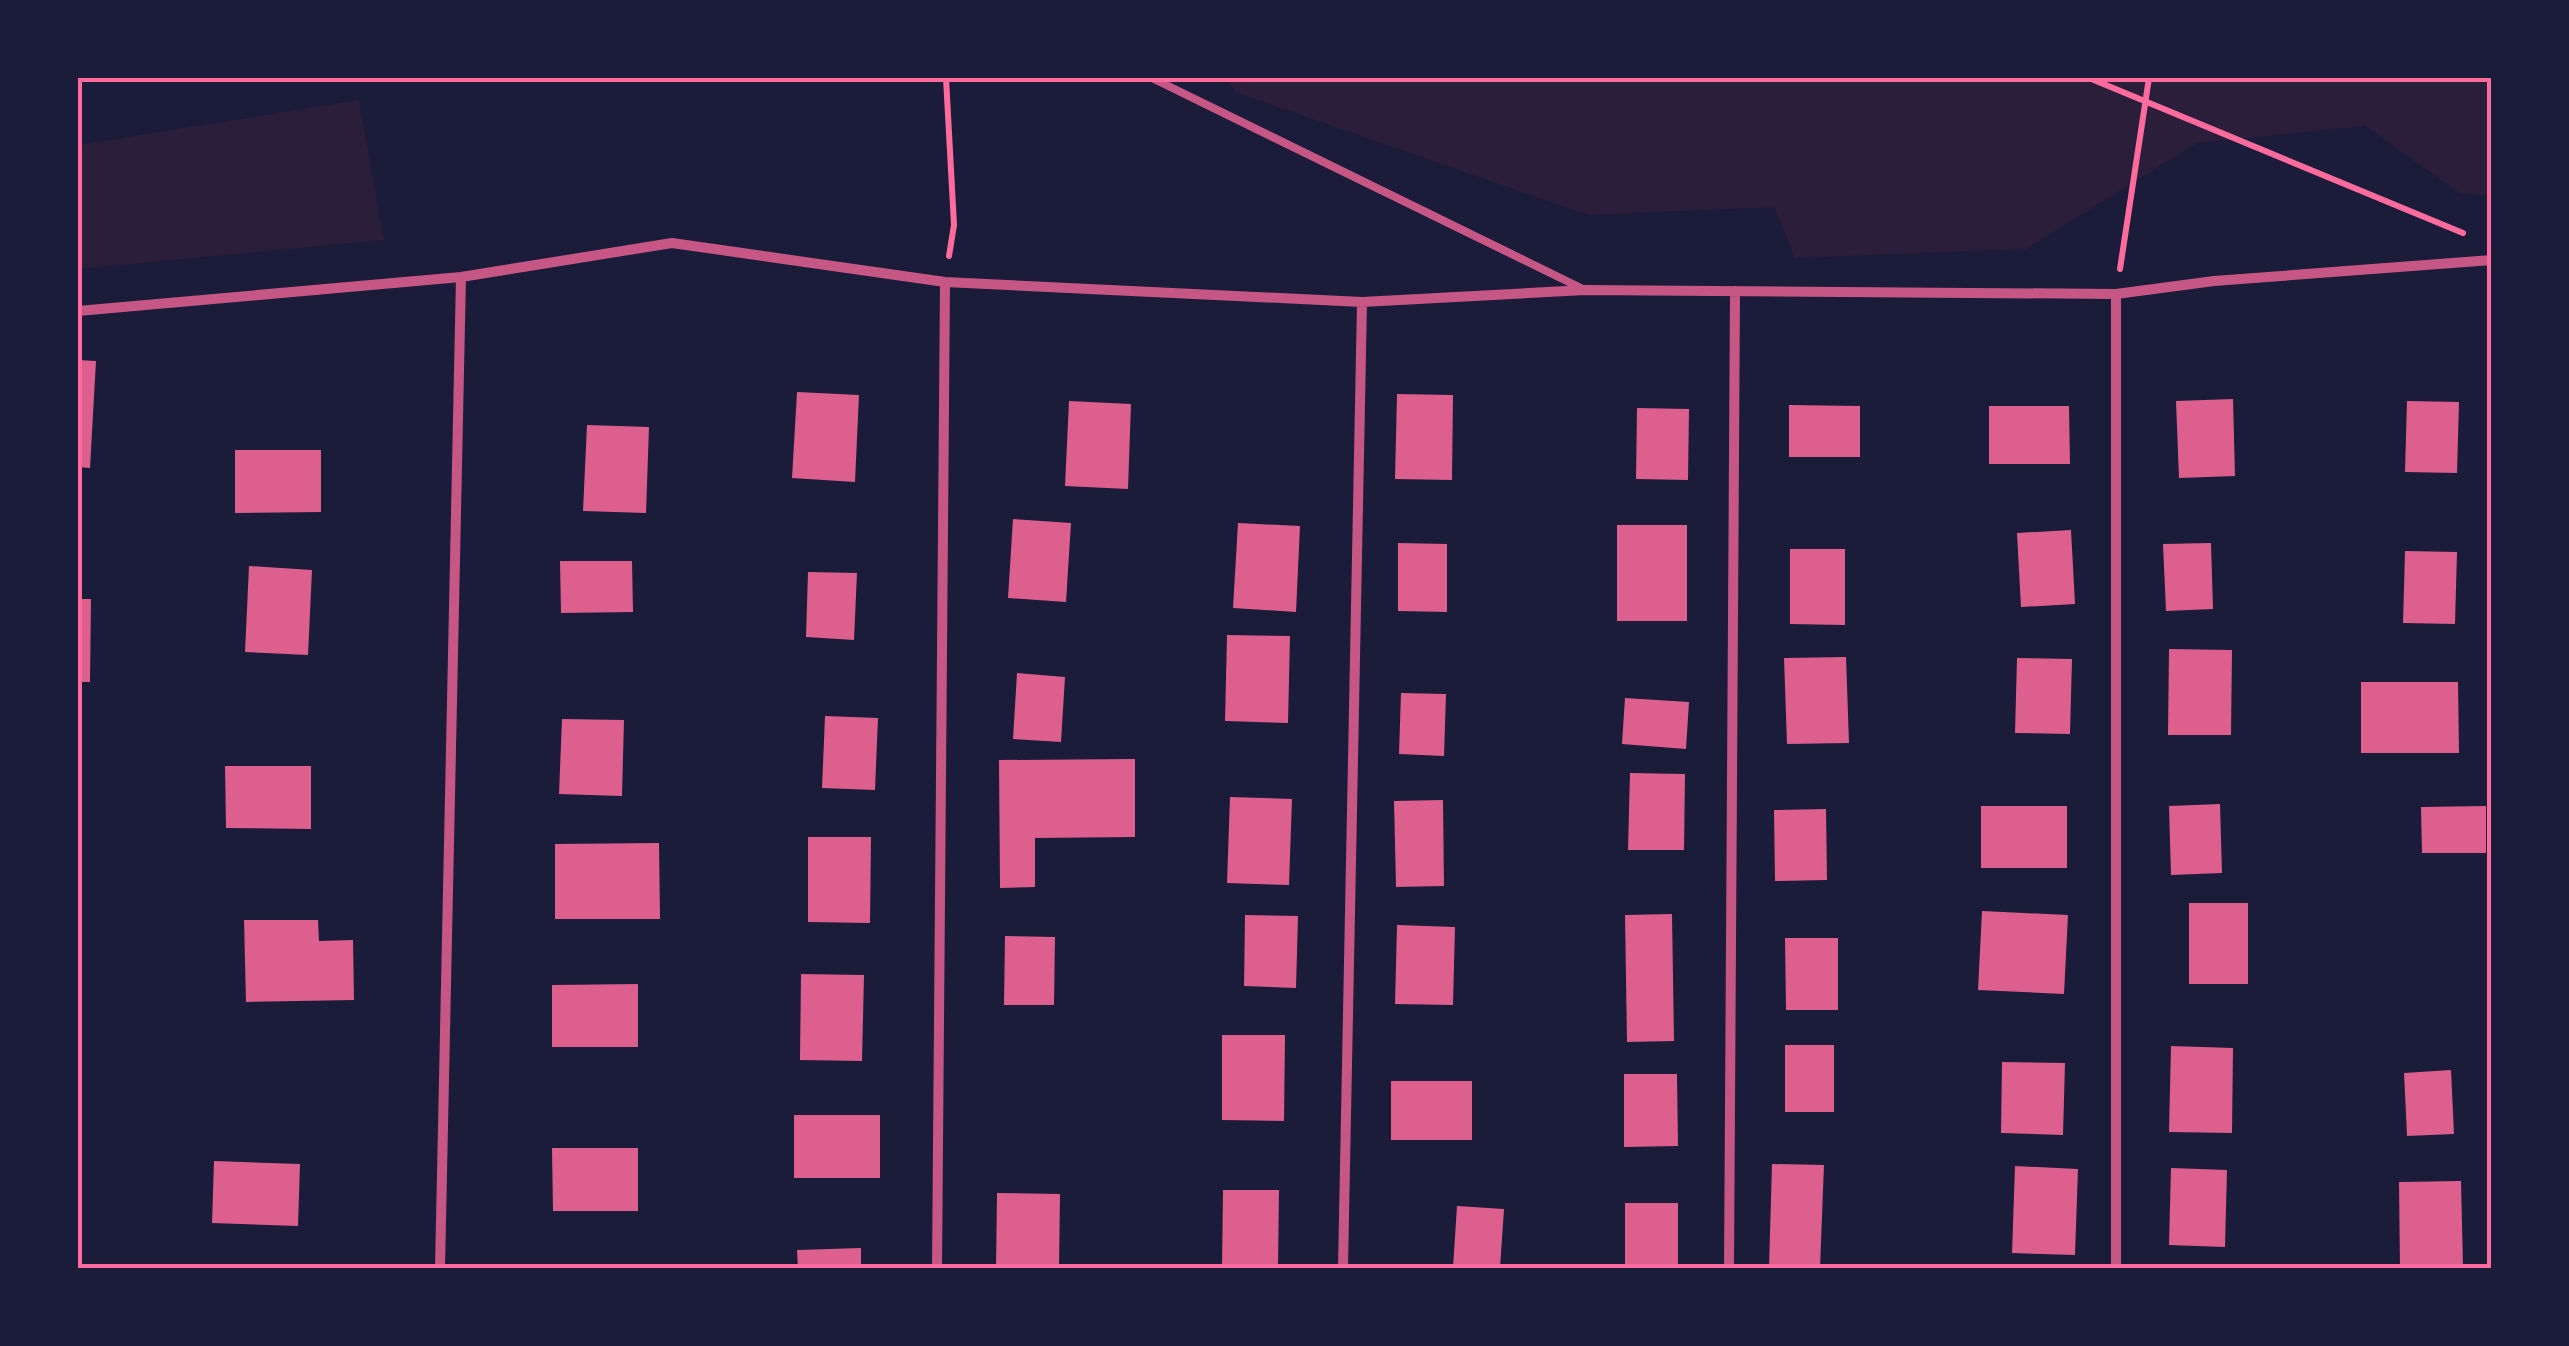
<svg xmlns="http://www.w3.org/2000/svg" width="2569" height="1346" font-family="'Fira Sans',sans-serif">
<rect width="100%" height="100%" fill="#1b1b3a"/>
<path fill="#2a1e3b" d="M1225,78H2491V195L2461,194L2365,126L2197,143L2026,249L1795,258L1774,207L1588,215L1235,92Z
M359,100L384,240L78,269V145Z"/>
<path fill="#dd5f8e" d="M78,360L96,361L90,468L78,467Z
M797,392L859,395L855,482L792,478Z
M1397,394L1453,395L1452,480L1395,479Z
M2233,399L2235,476L2179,478L2176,401Z
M1069,401L1131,404L1128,489L1065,486Z
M2407,401L2459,402L2457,473L2405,472Z
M1789,405L1860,406V457H1789Z
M1989,406H2069L2070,464H1989Z
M1637,408L1689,409L1688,480L1636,479Z
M587,425L649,427L646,513L583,511Z
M235,450H321V512L235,513Z
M1013,519L1071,523L1066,602L1008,598Z
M1238,523L1300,526L1296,612L1233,608Z
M1617,525H1687V621H1617Z
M2071,530L2075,604L2021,607L2017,533Z
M1398,543L1447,544V612L1398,611Z
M2211,543L2213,609L2166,611L2163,544Z
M1790,549H1845V625L1790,624Z
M2405,551L2457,552L2455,624L2403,623Z
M560,561H632L633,612L561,613Z
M249,566L312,570L308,655L245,652Z
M808,572L857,573L854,640L806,637Z
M78,599H91L90,682H78Z
M1227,635L1290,636L1288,723L1225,721Z
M2169,649L2232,650L2231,735H2168Z
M1846,657L1849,743L1787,744L1784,658Z
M2017,658L2072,659L2070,734L2015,733Z
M1017,673L1065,677L1061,742L1013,739Z
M2361,682H2458L2459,753H2361Z
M1401,693L1446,694L1444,756L1399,754Z
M1625,698L1689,702L1686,749L1622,744Z
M825,716L878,718L875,790L822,788Z
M562,719L624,720L622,796L559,794Z
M1135,759V837L1035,838V887L1000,888L999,760Z
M225,766H311V829L226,828Z
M1630,773L1685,774L1684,850H1628Z
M78,775H81V838H78Z
M1230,797L1292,799L1289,885L1227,883Z
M1443,800L1444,886L1396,887L1394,801Z
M2220,804L2222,873L2171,875L2169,806Z
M1981,806H2067V868H1981Z
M2486,806V853H2422L2421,807Z
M1826,809L1827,880L1775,881L1774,810Z
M808,837H871L870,923L808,922Z
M659,843L660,919H555V844Z
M2189,903H2248V984H2189Z
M1982,911L2068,915L2064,994L1978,990Z
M1672,914L1674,1041L1627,1042L1625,915Z
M1245,915L1298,916L1296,988L1244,986Z
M244,920H318L319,941L353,940L354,1000L246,1002Z
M1397,925L1455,927L1453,1005L1395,1004Z
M1005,936L1055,937L1054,1005H1004Z
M1785,938H1838V1010H1786Z
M801,974L864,975L862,1061L800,1060Z
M638,984V1047H552V985Z
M1222,1035H1285L1284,1121L1222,1120Z
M1785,1045H1834V1112H1785Z
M2171,1046L2233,1048L2232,1133L2169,1132Z
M2002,1062L2065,1063L2063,1135L2001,1133Z
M2451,1070L2454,1134L2407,1136L2404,1073Z
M1624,1074H1677L1678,1146L1624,1147Z
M1391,1081H1472V1140H1391Z
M794,1115H880V1178H794Z
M552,1148H638V1211H553Z
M214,1161L300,1164L298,1226L212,1223Z
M1772,1164L1824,1165L1820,1268H1769Z
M2015,1166L2078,1169L2075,1255L2012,1253Z
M2171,1168L2227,1170L2225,1247L2169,1245Z
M2461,1181L2463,1267L2400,1268L2399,1182Z
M1223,1190H1279L1278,1266H1222Z
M997,1193L1060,1194L1059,1268H996Z
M1625,1203H1678V1268H1625Z
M1457,1206L1504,1209L1500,1268H1453Z
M861,1248V1268H798L797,1250Z"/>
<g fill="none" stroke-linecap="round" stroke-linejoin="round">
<path stroke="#ff6b9d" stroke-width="6" d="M946,78L954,225L949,256
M2089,78L2463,233
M2120,269L2149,78"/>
<path stroke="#c65784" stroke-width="8" d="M1152,78L1581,288"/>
<path stroke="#c65784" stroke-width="10" d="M78,311L461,277L672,243L945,282L1362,302L1585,290L2116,294L2214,281L2492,260
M440,1268L461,277
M937,1268L945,282
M1343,1268L1362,302
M1729,1268L1735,291
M2116,1268V294"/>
</g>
<rect width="2569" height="1346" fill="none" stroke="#1b1b3a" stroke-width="160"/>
<rect x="80" y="80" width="2409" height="1186" fill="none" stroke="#ff6b9d" stroke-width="4"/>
</svg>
